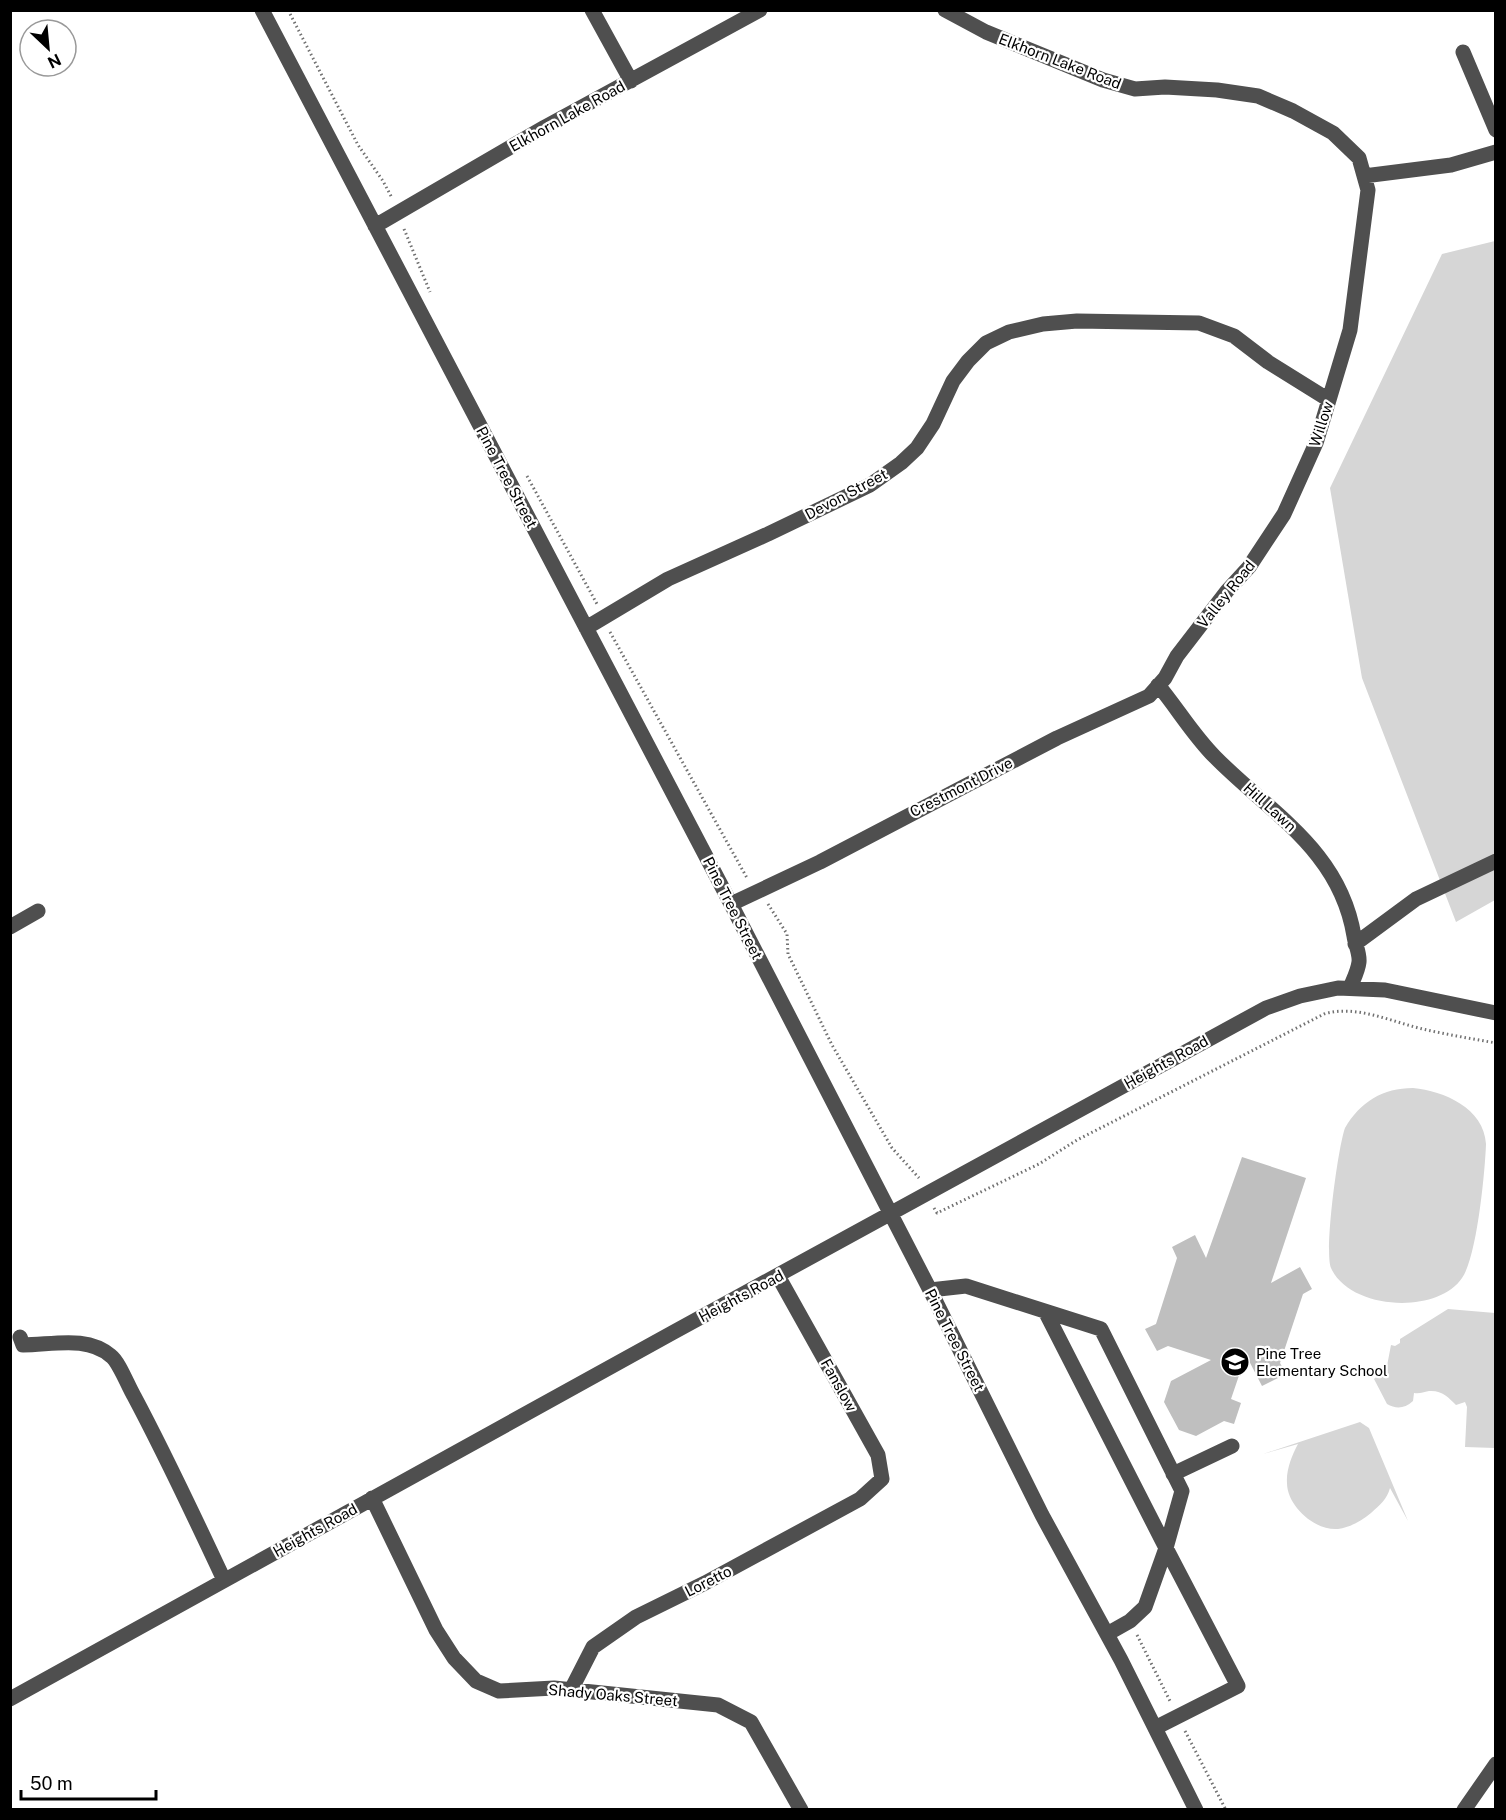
<svg xmlns="http://www.w3.org/2000/svg" width="1506" height="1820" font-family="'Public Sans',sans-serif">
<rect width="100%" height="100%" fill="#fff"/>
<path fill="#d6d6d6" d="M1495,241V900L1456,922L1362,678L1330,488L1442,254Z
M1413,1088C1444,1091 1484,1108 1486,1144C1485,1172 1477,1257 1462,1278C1437,1315 1350,1310 1331,1268C1324,1251 1338,1147 1345,1128C1360,1102 1383,1088 1413,1088Z
M1448,1309L1495,1313V1448L1465,1447L1467,1407L1465,1402L1456,1405C1448,1397 1442,1390 1429,1391C1423,1392 1420,1394 1414,1393L1413,1401C1404,1409 1396,1409 1387,1404L1374,1379L1387,1366L1391,1345L1395,1346L1400,1343V1339Z
M1360,1422L1369,1428L1408,1521L1390,1488C1387,1499 1380,1505 1371,1513C1361,1521 1351,1527 1338,1529C1315,1531 1287,1506 1287,1483C1286,1470 1292,1455 1298,1444L1263,1454Z"/>
<path fill="#bfbfbf" d="M1242,1157L1306,1178L1271,1283L1300,1267L1312,1289L1303,1294L1280,1363L1286,1374L1262,1386L1246,1355L1231,1399L1241,1403L1234,1424L1224,1421L1196,1436L1179,1430L1164,1402L1171,1381L1211,1360L1168,1346L1157,1351L1145,1329L1156,1324L1177,1258L1172,1247L1195,1235L1206,1258Z"/>
<g fill="none" stroke-linecap="round" stroke-linejoin="round">
<path stroke="#717171" stroke-width="3" stroke-dasharray="1.5 3" stroke-linecap="butt" d="M288,10L358,145L383,181L392,198
M404,229L430,292
M527,476L597,604
M610,632L747,878
M768,904L787,934L788,954L832,1045L892,1148L919,1178
M934,1208L937,1213L1039,1164L1077,1140L1324,1014C1357,1004 1394,1023 1427,1030C1450,1035 1473,1039 1496,1043
M1137,1635L1170,1701
M1185,1731L1226,1810"/>
<path stroke="#4f4f4f" stroke-width="15" d="M262,10L731,904L930,1290L1042,1515L1121,1660L1196,1810
M592,10L631,81
M1463,52L1496,130
M1364,176L1451,165L1496,152
M375,226L545,127L760,10
M586,628L668,579L768,534L870,485L901,463L917,448L933,424L953,381L968,361L986,343L1009,332L1043,324L1077,321L1199,323L1234,336L1268,362L1329,400
M1158,685C1178,709 1193,735 1215,757C1270,813 1340,850 1354,936C1355,944 1360,954 1359,962C1358,971 1353,980 1350,988
M731,904L820,862L1057,738L1149,696L1165,678L1177,656L1227,591L1249,567L1284,514L1316,443L1350,330L1368,190L1359,158L1333,133L1293,111L1258,96L1217,90L1165,87L1135,89L1103,80L986,32L945,10
M10,927L38,911
M1355,944L1416,899L1496,861
M930,1290L966,1286L1101,1329L1182,1491L1166,1548L1238,1686L1155,1728
M1046,1313L1166,1548L1145,1607L1130,1621L1107,1634
M20,1337L23,1345C52,1345 87,1335 111,1356C119,1362 128,1386 134,1396C166,1456 195,1518 224,1580
M1173,1474L1232,1446
M372,1498L436,1630L454,1658L476,1681L499,1691L554,1688L718,1705L751,1722L801,1810
M571,1690L593,1647L636,1617L705,1583L860,1499L882,1479L878,1455L778,1276
M10,1699L672,1333L1266,1008L1300,996L1338,988L1385,990L1496,1013
M1464,1810L1496,1764"/>
</g>
<defs>
<g id="school-disc" transform="scale(1.5)"><circle r="9.5" fill="#000" stroke="#fff"/><path d="M0-5L7-2L0 1L-7-2ZM-4 1L0 2.5L4 1V4Q0 6-4 4Z" fill="#fff"/></g>
</defs>
<g fill-rule="evenodd">
<use href="#school-disc" x="1235" y="1362"/>
</g>
<g text-anchor="middle" dominant-baseline="central" stroke-width="4.5" stroke-linejoin="round" paint-order="stroke">
<g font-size="15" fill="#000" stroke="#fff">
<text transform="translate(1060 61) rotate(21)">Elkhorn Lake Road</text>
<text transform="translate(567 116) rotate(-29)">Elkhorn Lake Road</text>
<text transform="translate(1321 424) rotate(-72)">Willow</text>
<text transform="translate(507 477) rotate(62)">Pine Tree Street</text>
<text transform="translate(846 494) rotate(-28)">Devon Street</text>
<text transform="translate(1226 594) rotate(-51)">Valley Road</text>
<text transform="translate(961 787) rotate(-27)">Crestmont Drive</text>
<text transform="translate(1270 807) rotate(42)">Hill Lawn</text>
<text transform="translate(733 908) rotate(63)">Pine Tree Street</text>
<text transform="translate(1166 1062) rotate(-29)">Heights Road</text>
<text transform="translate(741 1296) rotate(-28)">Heights Road</text>
<text transform="translate(955 1340) rotate(63)">Pine Tree Street</text>
<text transform="translate(839 1385) rotate(61)">Fanslow</text>
<text transform="translate(315 1530) rotate(-29)">Heights Road</text>
<text transform="translate(708 1581) rotate(-27)">Loretto</text>
<text transform="translate(613 1695) rotate(5)">Shady Oaks Street</text>
</g>
<g font-size="15" fill="#000" stroke="#fff" text-anchor="start">
<text x="1256" y="1353">Pine Tree<tspan x="1256" dy="17">Elementary School</tspan></text>
</g>
</g>
<rect width="1506" height="1820" fill="none" stroke="#000000" stroke-width="24"/>
<g transform="translate(48 48) rotate(154)"><circle r="28" fill="#ffffff" stroke="#999999" stroke-width="1.5"/>
<path d="M0-4.5L10 22L0 15L-10 22Z" fill="#000000"/>
<text y="-9" font-size="16" font-weight="bold" text-anchor="middle" fill="#000000">N</text>
</g>
<path d="M21 1790v9h135v-9" fill="none" stroke="#000000" stroke-width="3"/>
<text x="30" y="1790" font-size="18" fill="#000000" stroke="#ffffff" stroke-width="4.5" paint-order="stroke">50 m</text>
</svg>
